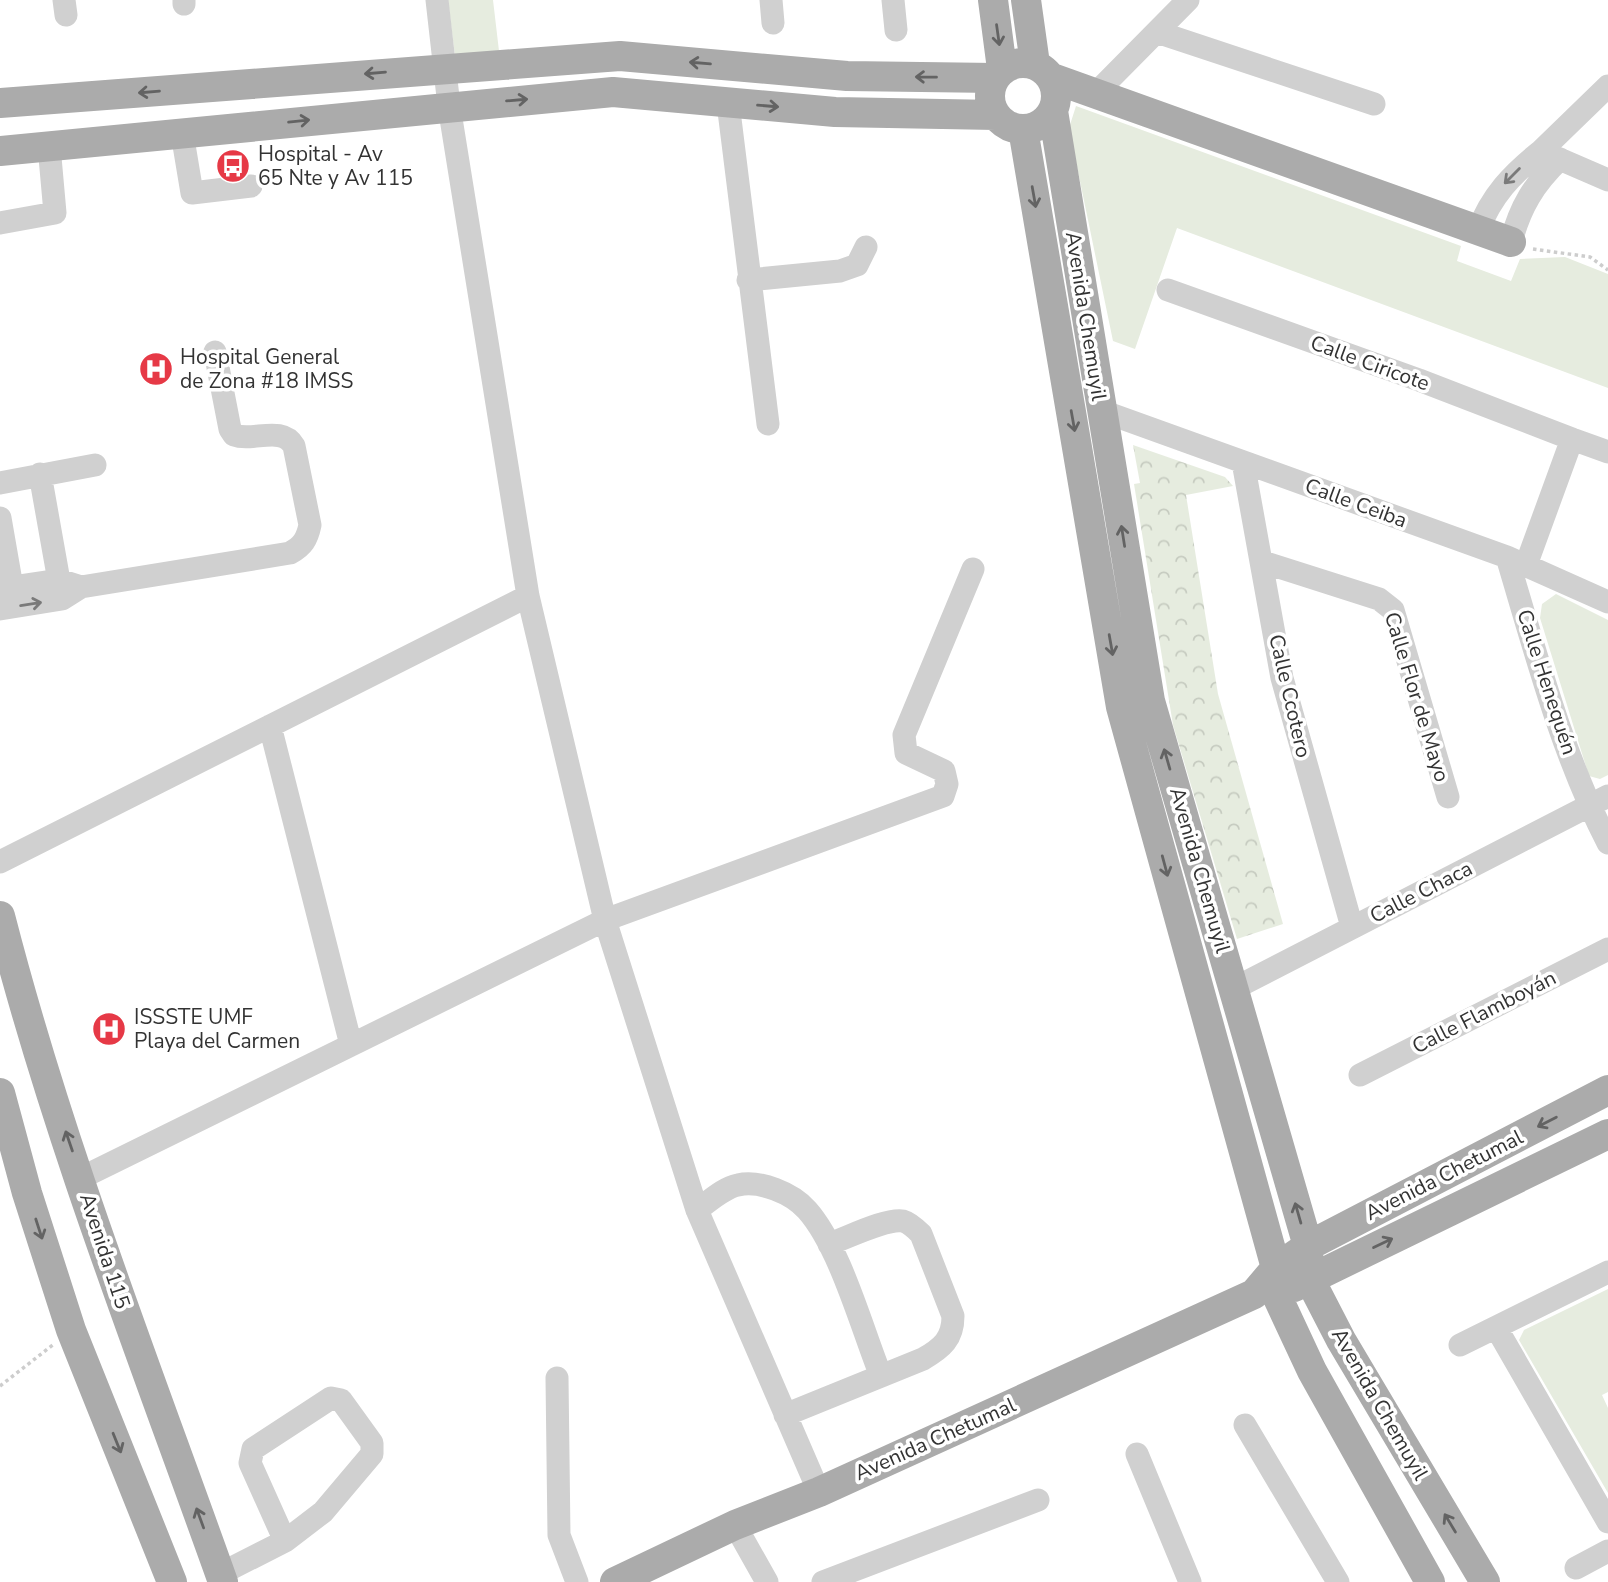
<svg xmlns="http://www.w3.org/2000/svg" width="1608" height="1582" font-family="'Nunito Sans',sans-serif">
<defs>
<pattern id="forest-crowns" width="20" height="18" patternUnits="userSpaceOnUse" patternTransform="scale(1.75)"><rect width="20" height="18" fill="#e6ecdf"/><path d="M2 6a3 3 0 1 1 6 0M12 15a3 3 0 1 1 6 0" fill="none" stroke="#c6cbc0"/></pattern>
</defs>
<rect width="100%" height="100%" fill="#fff"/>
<path fill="#e6ecdf" d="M448,0H493L499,51L455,56Z
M1076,106L1461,246L1457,261L1511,281L1520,259L1565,257L1608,274V388L1177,228L1135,349L1113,341L1069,128Z
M1556,594L1608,620V775L1600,779L1589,776L1540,618L1542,604Z
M1608,1289V1392L1602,1395L1608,1408V1493L1519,1340L1524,1330Z"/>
<path fill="url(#forest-crowns)" d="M1133,445L1225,477L1233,486L1186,495L1218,694L1283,924L1237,939L1173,725L1134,484L1140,483Z"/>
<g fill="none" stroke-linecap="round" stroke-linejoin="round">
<path stroke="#cdcdcd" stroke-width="3.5" stroke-dasharray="3.5 3.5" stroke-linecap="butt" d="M1533,249L1590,257L1608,270
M0,1386L54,1344"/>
<path stroke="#d0d0d0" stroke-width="23" d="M64,0L66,15
M184,0V4
M437,0L449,106L528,596L605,920L697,1210L819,1492
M771,0L773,23
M893,0L896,30
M1157,32L1374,104
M1608,86L1541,151L1608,180
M1096,93L1188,0
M728,103L768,424
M182,133L192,193L251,186
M0,223L55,213L49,146
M1478,231C1491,196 1512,174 1541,151
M1511,242C1520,207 1534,184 1560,159
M748,280L840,271L857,265L866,247
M1168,290L1419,380L1572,439L1526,565
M1102,411L1507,557L1608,602
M1572,439L1608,452
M1243,462L1282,678L1352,927
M40,474L61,592
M0,483L95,465
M0,518L12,587
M1507,557C1536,654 1562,754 1608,843
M1263,562L1379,599L1393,610L1448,797
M81,587L290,553C303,546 307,539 310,525L294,446C282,425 253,442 234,435L230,429L215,352
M0,589L59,580L81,587L62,599L0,609
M270,726L351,1045
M0,862L528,596
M1235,988L1608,796
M1360,1075L1608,949
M81,1178L605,920L943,796L947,784L944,771L906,753L904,735L973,569
M697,1210C710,1201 723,1188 738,1185C760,1180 792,1193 807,1210C840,1247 862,1329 881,1376
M1497,1329L1608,1522
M1460,1345L1608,1272
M557,1378L559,1535L577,1582
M785,1415L923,1359C942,1348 953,1339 953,1316L921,1234C916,1229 910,1223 903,1221C886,1218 847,1238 829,1244
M1245,1425L1338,1582
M1137,1454L1190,1582
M735,1525L767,1582
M1576,1568L1608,1551
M220,1574L285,1541L323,1512L372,1454V1443L341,1400L331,1398L253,1449L250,1463L285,1541
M823,1582L1038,1500"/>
<path stroke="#ababab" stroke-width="30" d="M993,0L1002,69
M1026,0L1035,64
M990 96a33 33 0 1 1 66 0a33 33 0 1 1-66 0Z
M1052,78L1511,242
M0,103L620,56L847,76L995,78
M1053,111L1150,701L1308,1246L1309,1278L1341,1340L1485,1582
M1023,129L1121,707L1276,1268L1277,1296L1312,1371L1430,1582
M0,151L613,92L835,112L996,115
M0,916C58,1142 145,1363 223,1582
M0,1093L27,1193L71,1330L172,1582
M1294,1287L1608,1134
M615,1582L735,1525L819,1492L1254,1294L1276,1268L1308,1246L1608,1090"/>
</g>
<defs><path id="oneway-shaft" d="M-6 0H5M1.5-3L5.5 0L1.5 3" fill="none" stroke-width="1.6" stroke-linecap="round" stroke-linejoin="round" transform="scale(1.75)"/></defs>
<g stroke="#636363">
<use href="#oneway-shaft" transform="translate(998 35) rotate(82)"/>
<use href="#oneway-shaft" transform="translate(700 63) rotate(-175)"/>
<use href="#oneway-shaft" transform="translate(375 73) rotate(175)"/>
<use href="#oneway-shaft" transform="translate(926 77) rotate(-179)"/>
<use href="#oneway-shaft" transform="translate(149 92) rotate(175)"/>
<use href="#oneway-shaft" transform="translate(517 100) rotate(-5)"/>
<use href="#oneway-shaft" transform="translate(768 106) rotate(5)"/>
<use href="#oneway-shaft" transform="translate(299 121) rotate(-6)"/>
<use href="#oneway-shaft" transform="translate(1034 197) rotate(80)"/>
<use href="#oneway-shaft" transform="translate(1073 421) rotate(80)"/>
<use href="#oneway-shaft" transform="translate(1123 536) rotate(-99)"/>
<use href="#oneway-shaft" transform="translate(1111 645) rotate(80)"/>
<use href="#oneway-shaft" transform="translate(1167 759) rotate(-106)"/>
<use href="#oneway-shaft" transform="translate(1165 866) rotate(75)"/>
<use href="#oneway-shaft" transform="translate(1547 1122) rotate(153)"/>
<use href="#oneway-shaft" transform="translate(69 1141) rotate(-109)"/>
<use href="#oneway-shaft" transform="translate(1298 1213) rotate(-106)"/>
<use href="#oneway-shaft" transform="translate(39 1229) rotate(72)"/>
<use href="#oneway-shaft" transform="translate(1383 1243) rotate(-26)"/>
<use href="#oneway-shaft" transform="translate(117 1443) rotate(68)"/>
<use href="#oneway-shaft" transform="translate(200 1518) rotate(-110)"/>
<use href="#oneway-shaft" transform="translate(1450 1523) rotate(-121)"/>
</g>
<g stroke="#7a7a7a">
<use href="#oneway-shaft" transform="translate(1512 176) rotate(135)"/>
<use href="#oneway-shaft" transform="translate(31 604) rotate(-9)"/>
</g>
<defs>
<g id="bus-disc" transform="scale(1.75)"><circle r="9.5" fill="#e63946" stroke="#fff"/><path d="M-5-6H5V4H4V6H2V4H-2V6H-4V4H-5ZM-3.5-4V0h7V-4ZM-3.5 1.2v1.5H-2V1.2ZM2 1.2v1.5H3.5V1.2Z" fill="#fff"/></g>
<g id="hospital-disc" transform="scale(1.75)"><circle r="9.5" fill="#e63946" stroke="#fff"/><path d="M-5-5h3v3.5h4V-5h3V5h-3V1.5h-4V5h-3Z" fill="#fff"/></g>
</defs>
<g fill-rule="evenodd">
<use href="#bus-disc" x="233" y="166"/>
<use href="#hospital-disc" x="156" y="369"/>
<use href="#hospital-disc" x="109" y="1029"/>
</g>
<g text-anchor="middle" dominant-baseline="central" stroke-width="7" stroke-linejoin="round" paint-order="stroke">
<g font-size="21" fill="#333" stroke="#fff" text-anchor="start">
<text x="258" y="154">Hospital - Av<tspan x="258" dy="24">65 Nte y Av 115</tspan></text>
<text x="180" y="357">Hospital General<tspan x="180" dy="24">de Zona #18 IMSS</tspan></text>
<text x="134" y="1017">ISSSTE UMF<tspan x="134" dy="24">Playa del Carmen</tspan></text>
</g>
<g font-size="21" fill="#333" stroke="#fff">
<text transform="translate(1086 316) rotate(81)">Avenida Chemuyil</text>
<text transform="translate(1370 363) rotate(20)">Calle Ciricote</text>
<text transform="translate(1356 503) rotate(20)">Calle Ceiba</text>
<text transform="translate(1547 682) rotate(72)">Calle Henequén</text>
<text transform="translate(1290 696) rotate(77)">Calle Ccotero</text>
<text transform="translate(1417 697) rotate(73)">Calle Flor de Mayo</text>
<text transform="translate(1200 870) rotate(74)">Avenida Chemuyil</text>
<text transform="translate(1421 892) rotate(-27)">Calle Chaca</text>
<text transform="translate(1484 1012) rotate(-27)">Calle Flamboyán</text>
<text transform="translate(1444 1175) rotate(-27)">Avenida Chetumal</text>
<text transform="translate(105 1251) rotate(72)">Avenida 115</text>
<text transform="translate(1380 1404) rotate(60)">Avenida Chemuyil</text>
<text transform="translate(935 1439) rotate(-24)">Avenida Chetumal</text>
</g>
</g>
</svg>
